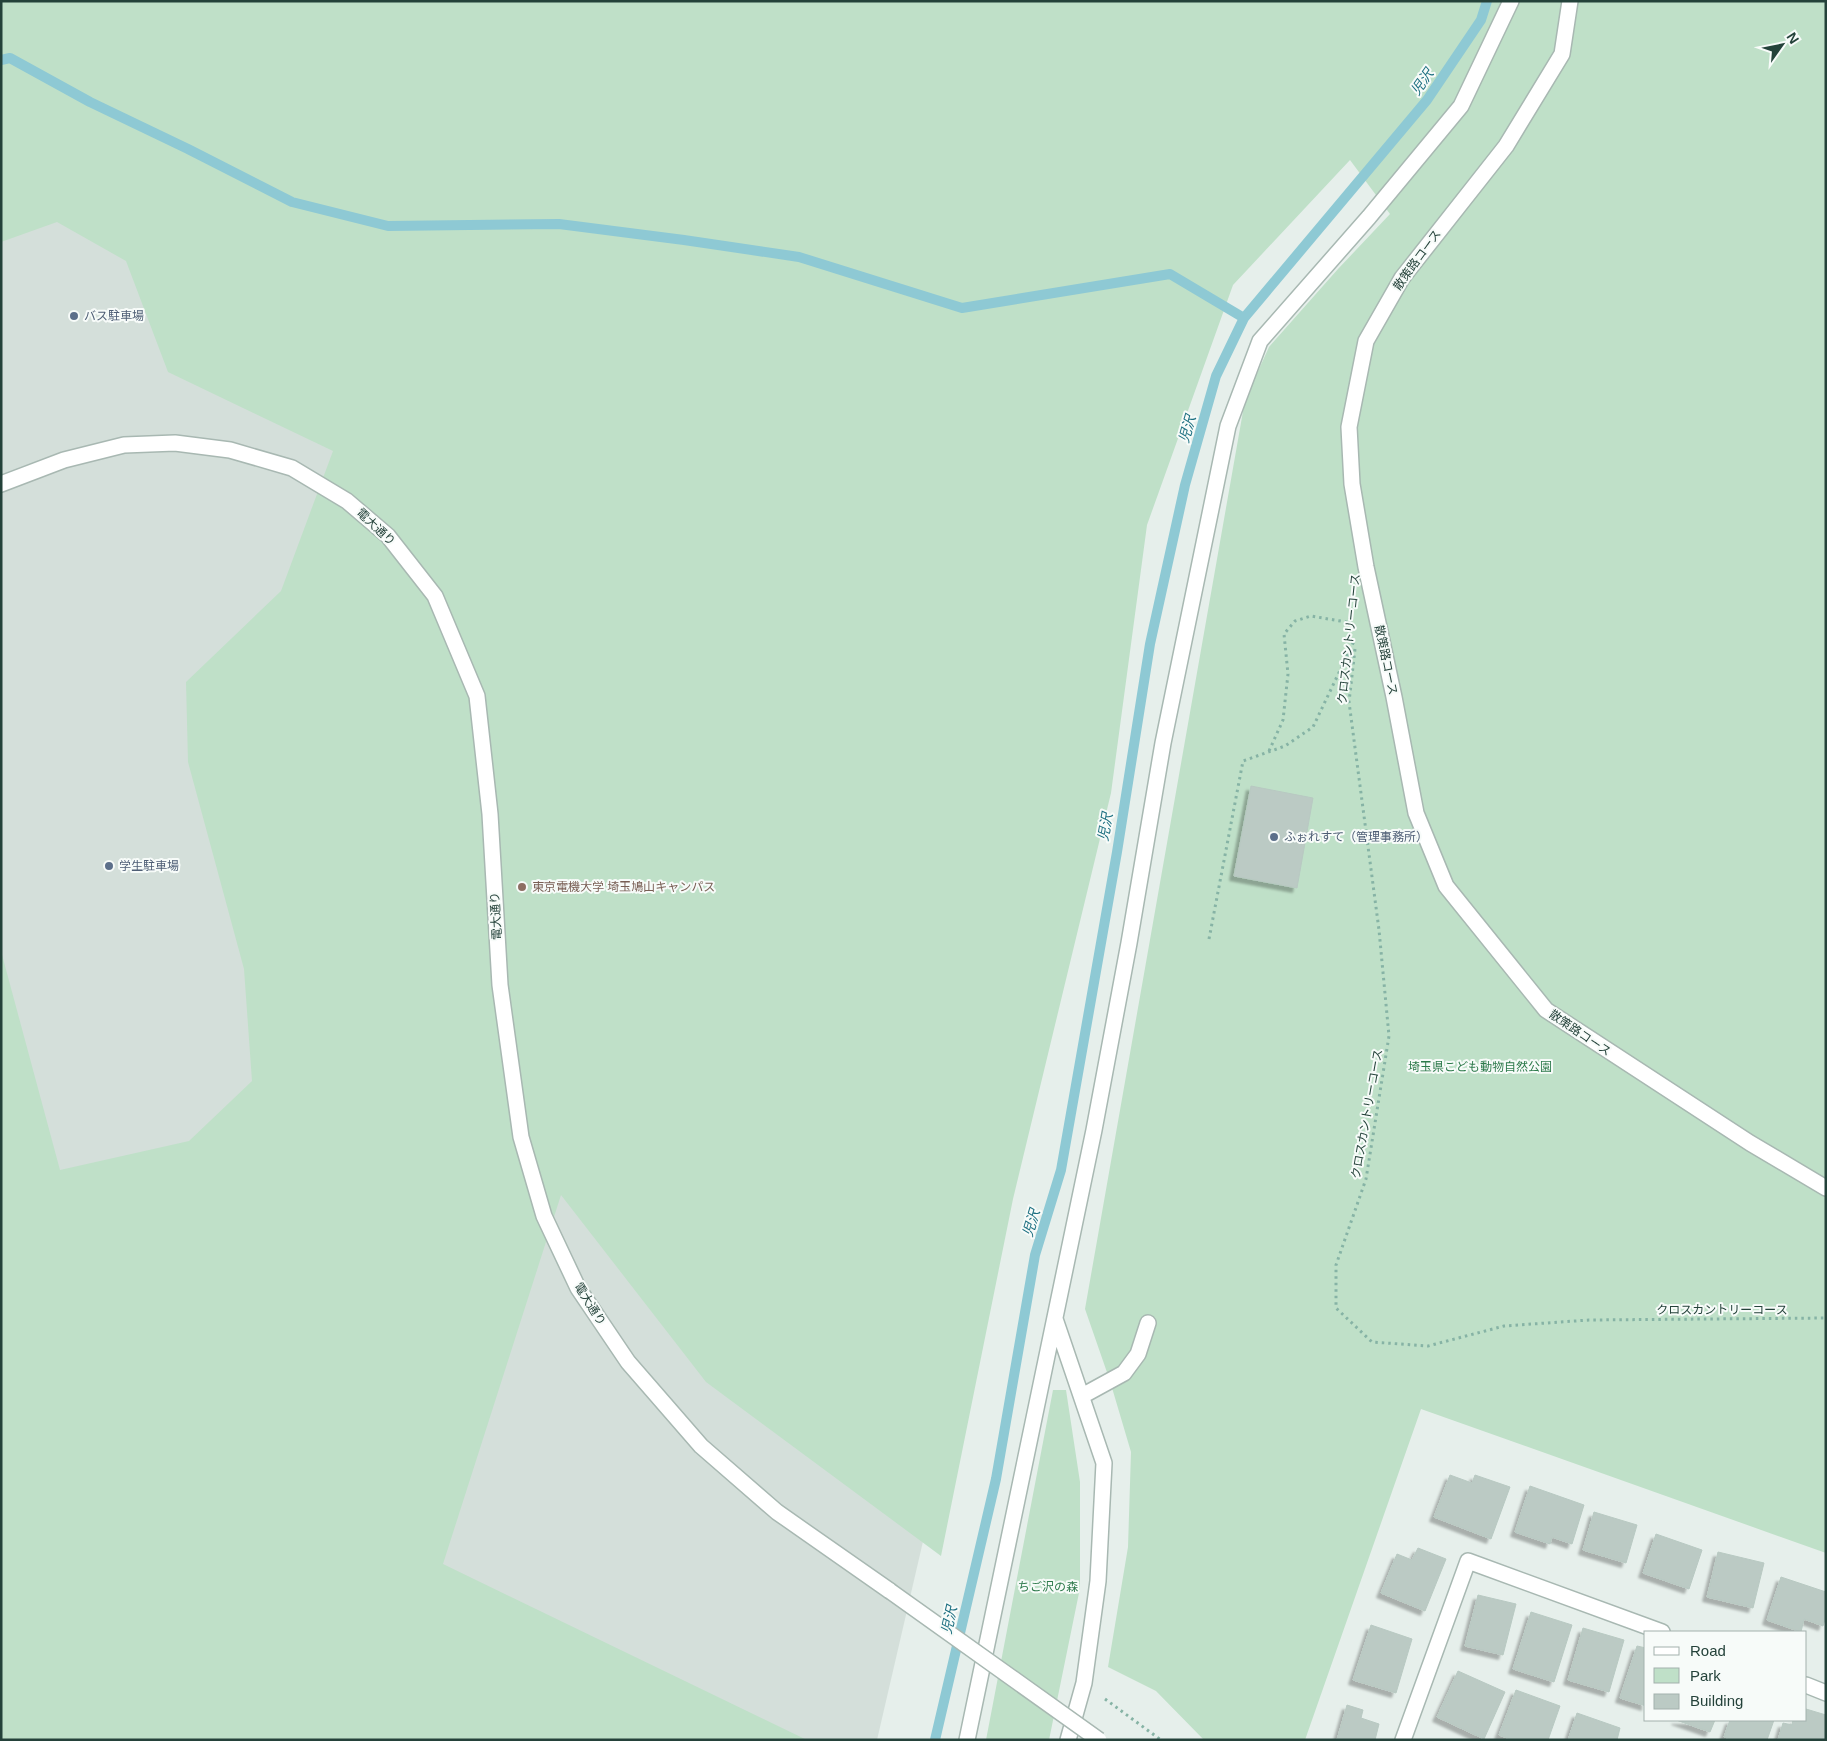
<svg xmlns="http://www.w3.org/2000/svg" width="1827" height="1741" font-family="Helvetica,'Noto Sans JP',sans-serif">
<defs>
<filter id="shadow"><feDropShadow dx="-4.5" dy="4.5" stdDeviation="1" flood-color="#0004"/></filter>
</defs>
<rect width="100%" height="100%" fill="#e6efeb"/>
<path fill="#d4dfda" d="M1,1L978,1304L877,1740H695L571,1683L1,1163Z"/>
<path fill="#bfe0c8" d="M1,1H1826V1553L1421,1409L1305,1740H1204L1156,1691L1108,1667L1128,1547L1131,1452L1110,1381L1085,1309L1245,400L1269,347L1338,269L1390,214L1350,160L1233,285L1147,525L1111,793L1013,1199L941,1556L706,1382L561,1195L443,1564L807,1740H1V951L60,1170L189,1141L252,1081L244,969L188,762L186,682L281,591L333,451L168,372L126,261L57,222L1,242Z
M1053,1390H1066L1080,1482V1588L1049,1740H986Z"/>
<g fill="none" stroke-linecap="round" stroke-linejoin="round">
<path stroke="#8ec9d4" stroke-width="10" d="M1,60L10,58L90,102L188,149L292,202L388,226L559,224L684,240L799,257L962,308L1170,274L1244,318
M935,1740L996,1479L1035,1255L1061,1170L1117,852L1150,644L1185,485L1216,376L1244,318L1427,100L1481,20L1487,1"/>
</g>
<path fill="#bbcac4" stroke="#b8c9c2" filter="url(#shadow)" d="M1251,786L1313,798L1297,888L1234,876Z
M1450,1475L1472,1483L1475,1475L1510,1487L1491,1539L1434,1517Z
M1530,1486L1584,1505L1572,1544L1552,1537L1550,1544L1515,1532Z
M1594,1512L1637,1525L1626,1563L1583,1550Z
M1656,1534L1702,1550L1689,1589L1643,1573Z
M1418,1548L1446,1559L1425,1611L1381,1593L1397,1554L1412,1560Z
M1718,1552L1764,1563L1753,1608L1707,1597Z
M1781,1577L1826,1592V1616L1823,1626L1804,1619L1801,1632L1767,1620Z
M1478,1595L1516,1604L1503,1655L1465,1646Z
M1531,1612L1572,1625L1554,1682L1513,1669Z
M1371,1625L1412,1639L1396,1693L1353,1680Z
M1583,1628L1624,1640L1609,1692L1568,1680Z
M1637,1646L1646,1648V1706L1620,1698Z
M1458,1671L1505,1692L1484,1739L1437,1717Z
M1516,1690L1560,1706L1548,1740H1513L1499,1735Z
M1347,1705L1363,1710L1361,1718L1379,1724L1375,1740H1337Z
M1806,1709L1826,1715L1825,1740H1778L1783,1723L1792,1725L1793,1720H1806Z
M1577,1713L1620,1728L1617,1740H1568Z
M1676,1720H1715L1710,1732Z
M1730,1720H1774L1767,1740H1734L1724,1737Z"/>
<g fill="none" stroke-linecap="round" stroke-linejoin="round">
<g stroke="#a8b8b2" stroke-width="18">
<path id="minor" d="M1570,1L1562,54L1506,146L1402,278L1366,341L1349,427L1352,484L1366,567L1394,697L1416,813L1446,886L1546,1010L1750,1143L1826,1188
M1,484L64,460L124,445L175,443L230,450L292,468L347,501L388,536L435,596L477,696L490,814L500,985L521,1137L544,1216L578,1288L628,1362L701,1446L777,1512L890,1591
M1055,1319L1104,1463L1098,1581L1084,1683L1068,1740
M1082,1396L1124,1373L1138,1354L1148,1323
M1806,1685L1826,1693
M967,1740L1094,1130L1129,943L1163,743L1228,426L1260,341L1369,217L1461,106L1511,1
M1403,1740L1468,1561L1662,1632"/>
</g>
<path stroke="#86b3a5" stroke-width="3" stroke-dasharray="2.5 4" stroke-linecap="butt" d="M1355,649L1349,702L1379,930L1389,1036L1366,1179L1336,1265V1308L1372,1342L1428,1346L1504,1326L1589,1320L1826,1318
M1269,751L1283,720L1288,674L1284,634L1295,621L1311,616L1352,623
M1209,939L1243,761L1285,746L1313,727L1355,639
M1105,1699L1161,1740"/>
<use href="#minor" stroke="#fff" stroke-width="15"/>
<g stroke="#a8b8b2" stroke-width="18" stroke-linecap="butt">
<path id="minor-bridge" d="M890,1591L1099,1740"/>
</g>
<use href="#minor-bridge" stroke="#fff" stroke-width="15"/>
</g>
<g fill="#5c6f8a" stroke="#f7fbf9" stroke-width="2">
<circle cx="74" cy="316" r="5"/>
<circle cx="1274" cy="837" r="5"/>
<circle cx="109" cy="866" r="5"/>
</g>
<circle fill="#8d6e63" stroke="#f7fbf9" stroke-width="2" cx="522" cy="887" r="5"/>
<g text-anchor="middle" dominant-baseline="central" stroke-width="4" stroke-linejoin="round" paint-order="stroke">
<g font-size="12" fill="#24423a" stroke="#f7fbf9">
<text transform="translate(1417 260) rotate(-54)">散策路コース</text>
<text transform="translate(376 527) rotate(43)">電大通り</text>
<text transform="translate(1349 639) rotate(-84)">クロスカントリーコース</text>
<text transform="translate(1386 660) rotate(78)">散策路コース</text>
<text transform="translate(496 916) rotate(-93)">電大通り</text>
<text transform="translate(1580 1033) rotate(34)">散策路コース</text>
<text transform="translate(1367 1114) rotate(-80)">クロスカントリーコース</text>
<text transform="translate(590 1304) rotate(58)">電大通り</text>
<text x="1722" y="1310">クロスカントリーコース</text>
</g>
<g font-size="12" fill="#4e5e75" stroke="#f7fbf9" text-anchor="start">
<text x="84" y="316">バス駐車場</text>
<text x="1284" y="837">ふぉれすて（管理事務所）</text>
<text x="119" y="866">学生駐車場</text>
</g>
<g font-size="12" fill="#785e54" stroke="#f7fbf9" text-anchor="start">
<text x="532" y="887">東京電機大学 埼玉鳩山キャンパス</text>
</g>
<g font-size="12" fill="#2d7a4b" stroke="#f7fbf9">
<text x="1480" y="1067">埼玉県こども動物自然公園</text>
<text x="1048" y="1587">ちご沢の森</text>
</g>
<g font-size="14" font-style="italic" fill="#1c6f80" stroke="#f7fbf9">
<text transform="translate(1422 82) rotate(-55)">児沢</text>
<text transform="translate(1187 429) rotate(-74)">児沢</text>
<text transform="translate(1105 827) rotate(-80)">児沢</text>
<text transform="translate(1031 1223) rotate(-73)">児沢</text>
<text transform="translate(949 1620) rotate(-77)">児沢</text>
</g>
</g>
<rect width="1827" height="1741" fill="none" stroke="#24423a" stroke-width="5"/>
<rect x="1644" y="1631" width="162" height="90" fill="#f7fbf9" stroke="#a3b1ad"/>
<rect x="1654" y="1647" width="25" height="8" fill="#ffffff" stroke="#a3b1ad"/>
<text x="1690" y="1656" font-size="15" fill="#24423a">Road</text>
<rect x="1654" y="1668" width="25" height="15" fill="#bfe0c8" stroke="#a3b1ad"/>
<text x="1690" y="1681" font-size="15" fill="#24423a">Park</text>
<rect x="1654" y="1694" width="25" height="15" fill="#bbcac4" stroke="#a3b1ad"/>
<text x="1690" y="1706" font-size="15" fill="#24423a">Building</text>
<g transform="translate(1782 45) rotate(57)" stroke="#f7fbf9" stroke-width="4" paint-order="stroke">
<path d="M0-4L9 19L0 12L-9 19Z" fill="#24423a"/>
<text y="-8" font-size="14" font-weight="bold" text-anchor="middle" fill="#24423a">N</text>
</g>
</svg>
